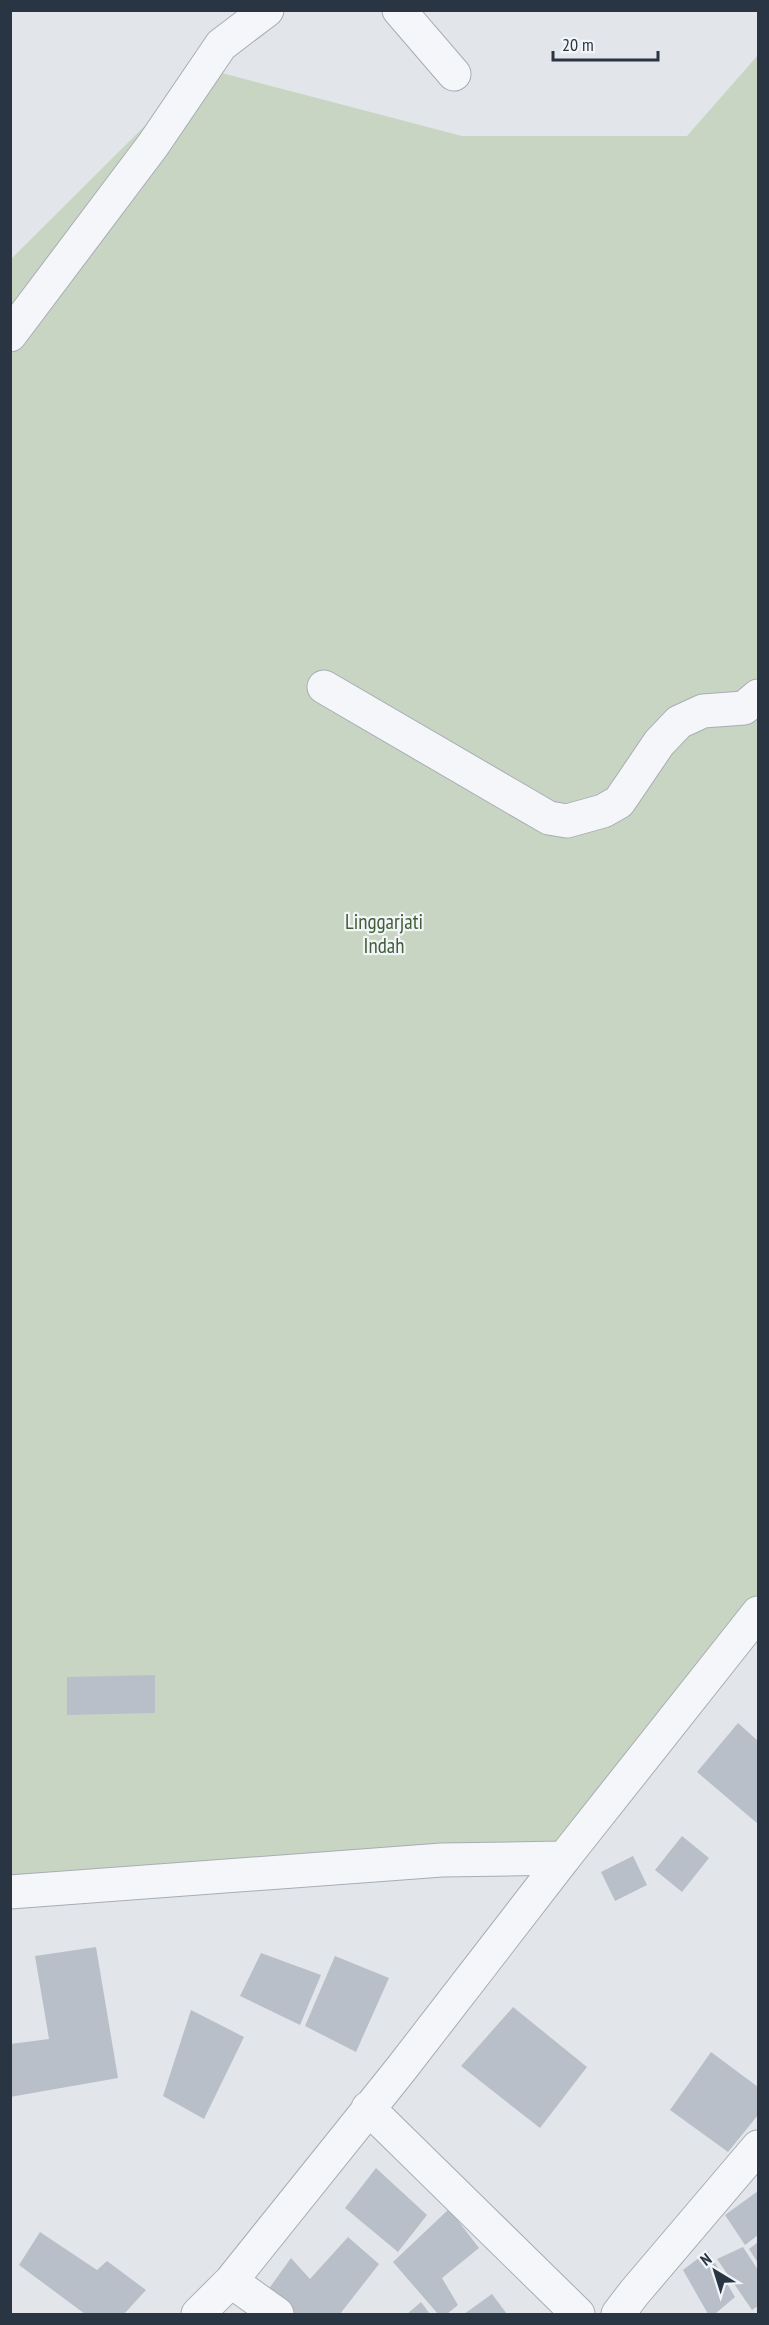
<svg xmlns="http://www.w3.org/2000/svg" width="769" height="2325" font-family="'PT Sans Narrow',sans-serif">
<rect width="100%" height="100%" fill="#e2e6eb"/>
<path fill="#c9d5c3" d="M758,55V1607L579,1840L11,1880V259L203,68L462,136H687Z"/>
<path fill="#b9bfc8" d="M155,1675V1713L67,1715V1677Z
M738,1723L758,1741V1824L697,1772Z
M682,1836L709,1858L682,1892L655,1870Z
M633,1856L647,1885L615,1901L601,1872Z
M96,1947L118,2078L10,2097V2044L49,2039L35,1956Z
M261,1953L321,1975L300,2025L240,1996Z
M335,1956L389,1978L356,2052L305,2026Z
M513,2007L587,2067L540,2128L461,2066Z
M191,2010L244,2037L204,2119L163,2096Z
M711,2052L758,2087V2115L728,2152L670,2110Z
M376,2168L427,2215L398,2252L345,2208Z
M758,2191V2235L745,2245L725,2215Z
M449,2209L479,2248L442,2278L458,2305L447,2314H438L393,2262Z
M40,2232L97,2270L107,2261L146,2290L124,2314H85L19,2265Z
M348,2237L379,2264L340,2314H292L265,2294L291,2258L310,2279Z
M758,2242V2263L749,2249Z
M743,2247L758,2270V2306L752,2310L717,2259Z
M708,2251L735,2297L715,2314H708L683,2270Z
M492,2294L507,2314H464Z
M421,2302L430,2314H407Z"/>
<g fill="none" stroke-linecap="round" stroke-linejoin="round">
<g stroke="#a7adb5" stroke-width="35">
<path id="minor" d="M399,10L454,74
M10,335L153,145L221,45L267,10
M324,687L549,818L567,821L603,811L619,802L659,743L679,722L703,711L744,708L758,696
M368,2108L578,2314
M231,2281L277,2314
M198,2314L231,2281L401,2069L564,1858
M618,2314L634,2293L758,2147"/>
</g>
<g stroke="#a7adb5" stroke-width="35">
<path id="tertiary" d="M10,1892L442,1860L564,1858L758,1613"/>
</g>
<use href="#minor" stroke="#f5f6f9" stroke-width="33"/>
<use href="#tertiary" stroke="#f5f6f9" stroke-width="33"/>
</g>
<g text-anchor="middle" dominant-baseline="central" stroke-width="4.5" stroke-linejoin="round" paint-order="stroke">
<g font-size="21" fill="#415f37" stroke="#f2f5f8">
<text x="384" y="921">Linggarjati<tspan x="384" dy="24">Indah</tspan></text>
</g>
</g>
<rect width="769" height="2325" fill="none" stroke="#2a3543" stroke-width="24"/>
<g transform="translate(715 2271) rotate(322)" stroke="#f2f5f8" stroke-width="4.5" paint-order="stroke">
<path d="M0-4.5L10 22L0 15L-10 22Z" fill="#2a3543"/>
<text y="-9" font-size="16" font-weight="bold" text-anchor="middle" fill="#2a3543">N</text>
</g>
<path d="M553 51v9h105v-9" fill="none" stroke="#2a3543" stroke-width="3"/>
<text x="562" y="51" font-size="18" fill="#2a3543" stroke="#f2f5f8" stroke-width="4.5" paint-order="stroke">20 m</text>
</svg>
